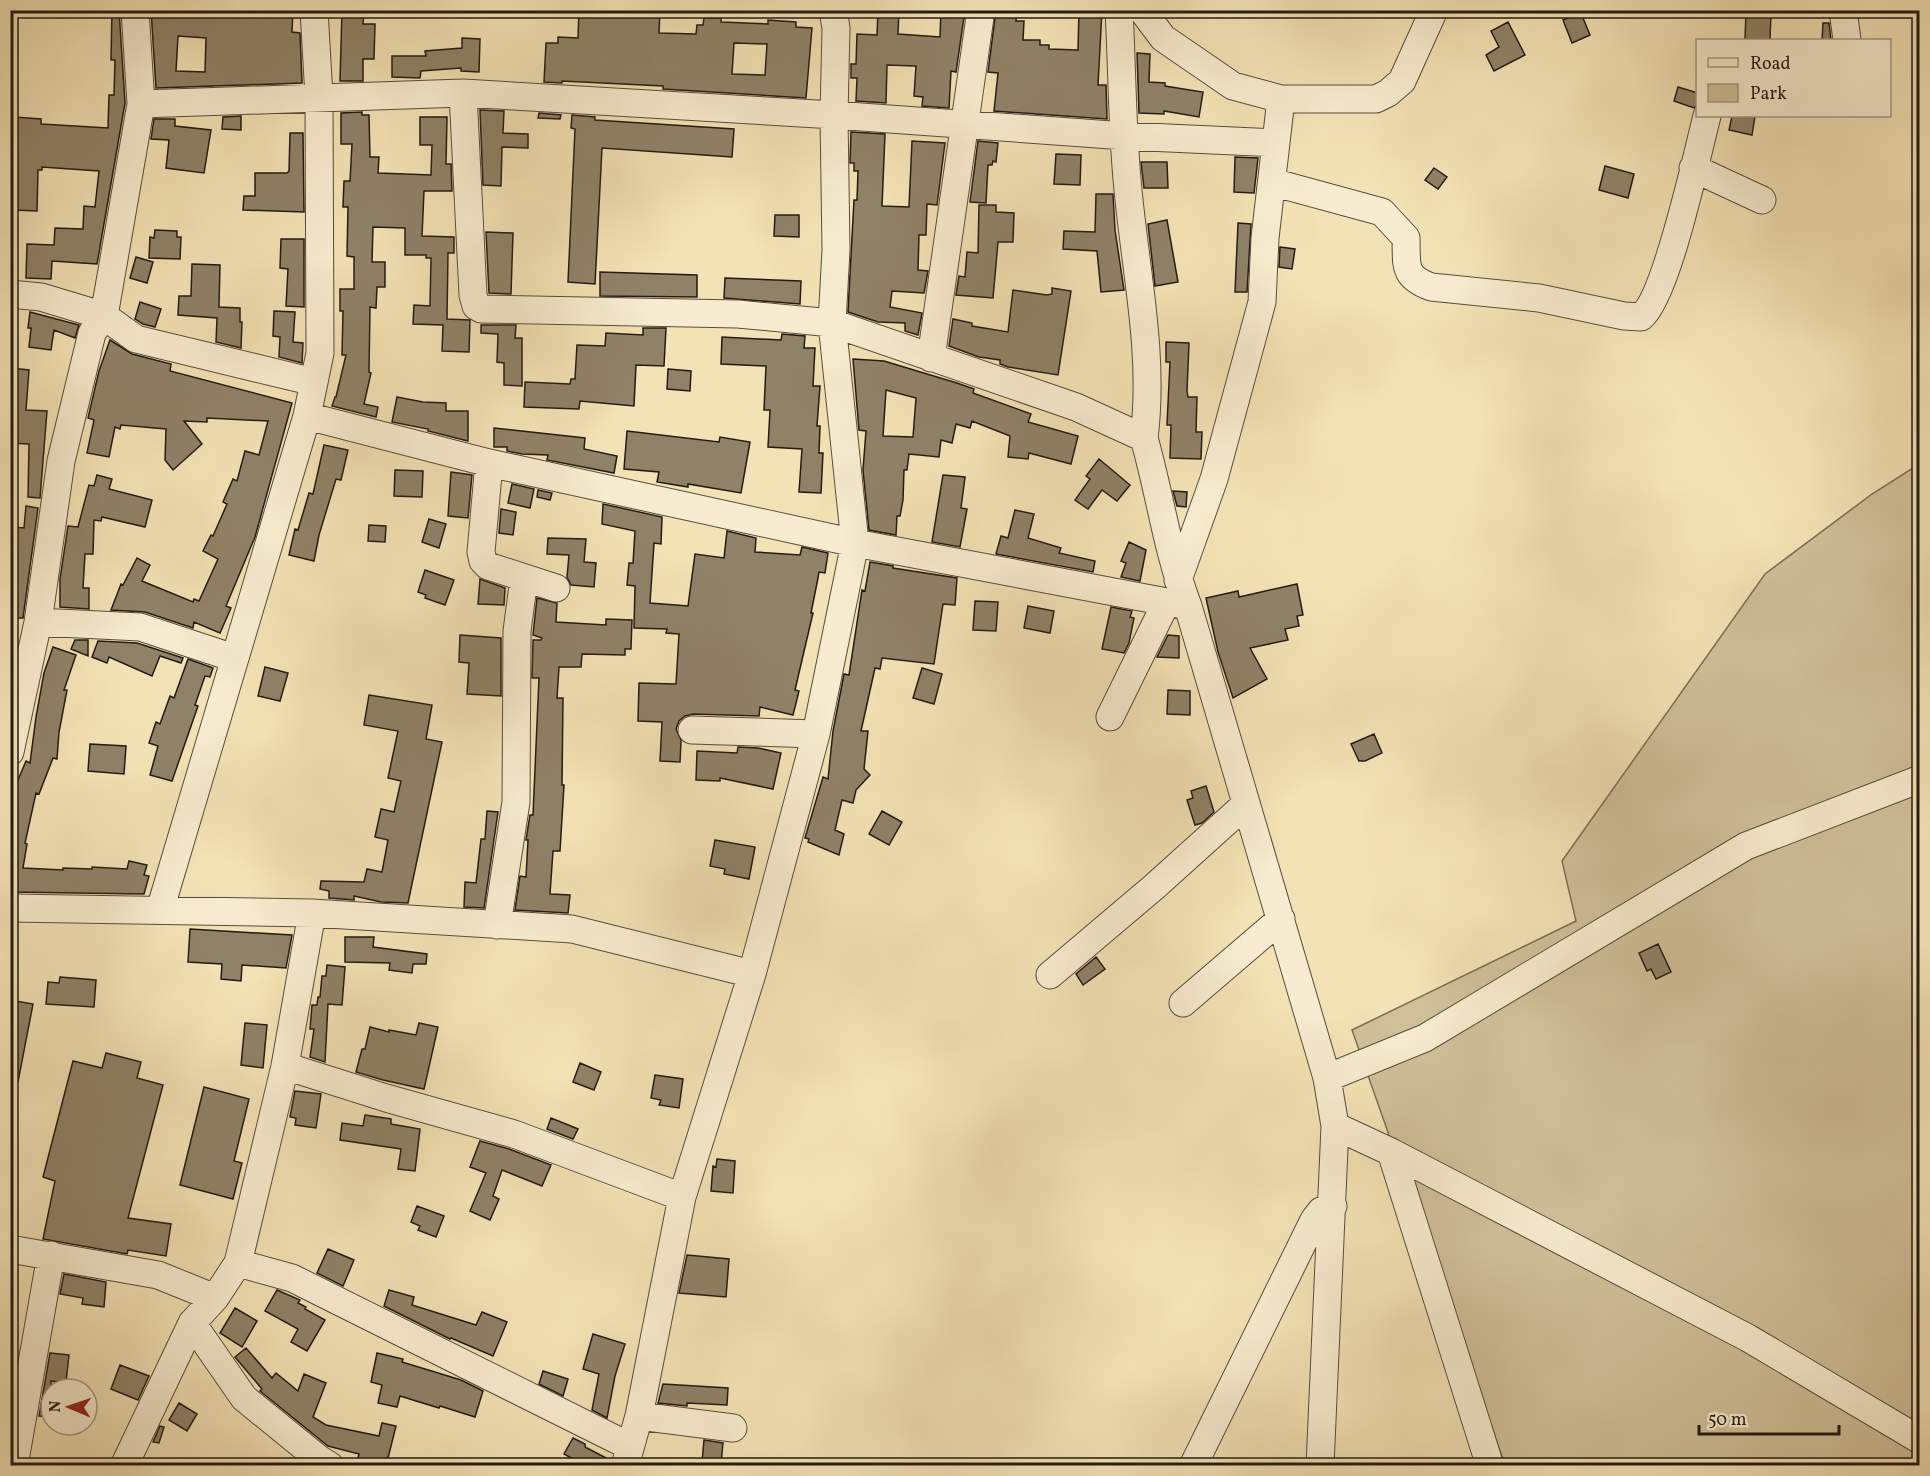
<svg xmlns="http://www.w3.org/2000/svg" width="1930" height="1476" font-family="Vollkorn,serif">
<rect width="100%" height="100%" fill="#f3e2b5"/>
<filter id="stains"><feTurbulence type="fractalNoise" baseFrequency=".00333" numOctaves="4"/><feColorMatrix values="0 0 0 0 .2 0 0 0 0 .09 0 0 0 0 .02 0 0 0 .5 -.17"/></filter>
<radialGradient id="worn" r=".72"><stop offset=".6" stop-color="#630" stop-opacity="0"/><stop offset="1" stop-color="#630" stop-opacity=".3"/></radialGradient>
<path fill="#d0c099" stroke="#7a6e56" stroke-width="1.5" d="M1919,464V1465H1505L1352,1030L1576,921L1562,861L1765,574L1872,494Z"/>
<path fill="#8f8267" stroke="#231b13" stroke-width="1.5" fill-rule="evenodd" d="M112,10H119L125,103L97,264L52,261L51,279L26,278L27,244L54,245L55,228L83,229L84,206L95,207L99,171L42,167V170H38L37,211L14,210L15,191H10V171L15,117L41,119V124L108,128L109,95H114L115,60H111Z
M151,10H227V16L255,17V10H293L292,32L300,33L302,83L156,88ZM178,36L206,38L205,72L176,71Z
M342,10H364L363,24H375L374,59H363V81H340Z
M579,10H660L659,33L696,34L697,25H703L704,18H721V22L768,24V20L796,22V27L812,28L806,98L663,89V86L562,81V83L544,82L546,43H558V37L578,38ZM734,43L767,44L765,75L732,74Z
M878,10H899L898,34L940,37L941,10H965L956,72L951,71L949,108L922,106L923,97L914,96L916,66L887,65L886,103L856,101L857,78H851V64H856L857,34L877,35Z
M996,10H1017L1016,21H1024L1023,40H1040V45H1049V49L1078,50L1079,10H1102L1098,85H1106L1107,119L994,111L998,73L988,72Z
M1746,12L1771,13L1770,40L1745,39Z
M1581,13L1590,35L1572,43L1563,20Z
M1508,22L1525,55L1494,71L1486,55L1499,47L1491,31Z
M1823,23H1829L1831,40H1822Z
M462,38L480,39L479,72L461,71V68L421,71L420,78L392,77V56H426L425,51L462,48Z
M1137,53L1150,54L1149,82L1165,83V86L1203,92L1199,117L1164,111V114L1139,113Z
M1678,87L1698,93V104L1694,108L1674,101Z
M480,110L504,111L503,133L528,134V148L502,147L501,186L483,185Z
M362,112V115H369L370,157H379L378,173L431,175L432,145H420V117H447L446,164H451L452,191H424L422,236L454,237V253H448L447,319L470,320L469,352L442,351L443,325L413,324L414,305L430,306L431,258H426V255H405V228L373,227L372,262H385V287H377L376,308L370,307L369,372L371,373L364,404L378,407L376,417L332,406L335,397H336L346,355H342L343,311H340V289H354V257L347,256L348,207H343L344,181H350L352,144H341V113Z
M539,113L561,115L560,119L538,118Z
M572,115L595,117V120L734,129L732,157L602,148L595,284L568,282L575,129L571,128Z
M241,116V130L222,129L223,117Z
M1732,116H1755L1752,135L1729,130Z
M154,119H175V126L211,130L204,173L166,168L169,140L151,139Z
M851,132L885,134L882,206L909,207L912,141L945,143L937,205L927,204L926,235H919L918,270L928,271L924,293L892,291L890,307L922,313L918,335L905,331V323L878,322L848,312L854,200H857L858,171H854V163H850Z
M290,133H303L304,212L243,210L244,196H255V173H287L289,171Z
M978,141L998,143L996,162L993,161L992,165H988L986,203L970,202Z
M1056,154L1081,155L1080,185L1054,184Z
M1235,157L1258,158L1254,193L1234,192Z
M1141,162H1167L1168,188H1144Z
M1605,166L1634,174L1628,198L1599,190Z
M1434,168L1447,177L1438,189L1425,180Z
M1096,194H1113L1115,230L1124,290L1101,292L1097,251L1063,249L1064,231L1095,232Z
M979,205H996V212L1014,213L1013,242H998L993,298L956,295L959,276L965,277L967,252L978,253Z
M775,215H799V237L774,236Z
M1167,220L1178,282L1155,286L1148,224Z
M1238,223L1251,224L1247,292H1235Z
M155,230L177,231V237H181L180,259L149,258L150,237L154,238Z
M486,232L513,233L511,294L489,293Z
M281,239H304V307L286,306L288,269L280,268Z
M1280,247L1295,249L1292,269L1279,267Z
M136,257L153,262L147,283L130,278Z
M192,264L220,265L219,307L240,308V322H242L241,348L216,342L217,318L178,315L179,296H191Z
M600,272L697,275V297L600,296Z
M725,278L801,281L800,304L724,298Z
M1052,288L1071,291L1058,375L1008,367L1000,364V360L979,357L949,346L953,319L972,323V326L1008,332L1013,290L1047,295L1052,294Z
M140,302L161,309L155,327L143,324L135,319Z
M274,311L295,312L293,342L303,343L302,363L279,357L280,337L273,336Z
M30,312L79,325L75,338L54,330L51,350L29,347L31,328H28Z
M481,325H516L515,338H522V386L504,385V363L497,362L498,334L481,333Z
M643,328H666L664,366L636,365L634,406L580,401L579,409L524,407L525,382L570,384L571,379H575L577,345L605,346L606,333L643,335Z
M782,334L805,336L804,348H815L813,386H820L817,426H820L819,453H823L821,493L799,492L802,449L768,447L770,410H764L766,366L721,364L722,337L781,340Z
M110,340L132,354L171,364L170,371L292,403L255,537L226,606L231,608L220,633L194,622L193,628L145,612L111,610L121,584L123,585L137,558L150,565L142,581L193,602L194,599L199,601L218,559L203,551L211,535L213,536L227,504L223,502L233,479L237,481L245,451L259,455L268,421L207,418V422L184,421L202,444L173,470L165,460L166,429L121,425L120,429L115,427L109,457L87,453L94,420L88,418L99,371Z
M1166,342L1189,343L1187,391L1188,397H1197L1196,432H1202L1201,459L1170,458L1171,425H1167L1170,362H1166Z
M853,359L884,361L957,383L974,389L973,393L1031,414L1028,422L1078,436L1071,464L1029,453L1028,459L1008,457L1010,436L972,421L970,428L956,424L952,443L941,440L939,457L909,454L907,470H904L903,500L900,516H897L896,535L869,530L863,470L866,431L859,430ZM886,390L916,398L913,437L883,436Z
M10,368L29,370L26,410L47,411L40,498L28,497L29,444L10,443L12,415H10Z
M668,369L691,371L690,391L667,389Z
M397,397L423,402L446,403V411H468V441L428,431V429L392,422Z
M494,428L585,438L584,449L617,456L614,473L547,460L548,455L522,454L507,451V447H494Z
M627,431L719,442L720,437L750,442L741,493L688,484V487L657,482L659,472L624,469Z
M324,445L348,450L341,480L336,479L319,535L314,561L289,555L295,529L298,530L309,493L313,494Z
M1099,459L1130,485L1117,501L1102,490L1088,509L1075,500L1090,479L1086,476Z
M395,470L423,471L422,497L394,496Z
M451,472L472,475L468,518L448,516Z
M97,475L112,479L109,489L152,500L145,527L102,517L101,521L94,520L93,554H85L83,588H89V609L60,607V579L68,526L78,527L89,485L94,486Z
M943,475L965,477L961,508L967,509L960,547L932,542Z
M512,484L534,489L530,508L508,503Z
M538,490L552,493L550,500L537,497Z
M1173,491L1187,492L1186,507L1177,506Z
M603,504L662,517L661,544L654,543L650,603L688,606L695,554L724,558L727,531L756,538L755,552L800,555L802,547L828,553L825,573L819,572L818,578L811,613H813L795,690L799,691L793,715L760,707L759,716L693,714L685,716L679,721L676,729L681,740L680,762L660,761L662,722L638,721L639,683L676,684L679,634L666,633L667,629L634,628L635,586L627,585L629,563H633L635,531L602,524Z
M26,506L38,508L23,618H10L14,527L24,528Z
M501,509L516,512L513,535L499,533Z
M1015,510L1034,514L1028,538L1061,548L1059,553L1095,561L1093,572L996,554L1001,536L1008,538Z
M429,519L446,524L439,548L422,542Z
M369,525L386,526L385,542L368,541Z
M548,538L586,539L584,562L596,563L594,587L571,585L567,577L569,555L547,554Z
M1129,542L1146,550L1140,581L1121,577L1126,563L1121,561Z
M870,562L893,566V568L957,578L955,605L943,604L934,664L882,658L880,669L875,668L861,731H868L864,769L870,775L856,790L853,803L842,800L835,830L844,834L839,855L808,842L809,839L805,838L823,777L828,779L833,731L844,674L849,675L862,590L865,591Z
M425,570L454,580L445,605L425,598L426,595L418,592Z
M480,579L505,588L504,605L478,604Z
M1297,584L1303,615L1297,616L1299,626L1285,629L1288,640L1250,648L1267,679L1233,698L1218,652L1206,598L1238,591L1239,597Z
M537,598L557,603L556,622L606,625V619L632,620L631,649H625V655L582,654L581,667H559L557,698H563L562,785H564L560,851H553L550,894L570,895L568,913L515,910L520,876L526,877L528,840H526L530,815H533L539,678H532L533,640H541L542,638L533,635Z
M975,601L998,602L996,631L973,630Z
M1028,606L1054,611L1050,633L1024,628Z
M1111,607L1132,611L1130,617L1134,618L1129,643L1124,653L1102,649Z
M460,635L501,638V696L467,694L469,663L459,662Z
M1168,635L1179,636V658L1157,657Z
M75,640H88V656L71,649Z
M98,641L137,643L183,658L181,663L160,656L152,676L109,657L107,663L92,657Z
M53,647L76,655L64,690H67L59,732L57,759L53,758L39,794L36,793L25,843L27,844L23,868L63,870V868L92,869V867L127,869L129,861L147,865L144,875L149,876L144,894L10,892V799L26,761L30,763L36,717L44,673Z
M188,659L213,668L210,677L205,676L195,705L198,706L172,781L150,775L158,746L149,743L156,722L160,724L170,696L174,698Z
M265,667L288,673L280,701L258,696Z
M922,668L942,674L934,704L913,698Z
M1168,690L1190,691V715L1167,714Z
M369,695L432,705L426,739L442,742L408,903L381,902L354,896V900L329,898V891L320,889L321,881L364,882L367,869L382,872L388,840L375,837L381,809L394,812L401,781L388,778L398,731L364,725Z
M1374,734L1382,753L1365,761H1359L1351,744Z
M90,744L126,746L124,774L88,771Z
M738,747L758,748L781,753L773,789L720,778V781L696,780L697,751L737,753Z
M1206,786L1214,812L1202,823L1195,825L1187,800L1193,798L1191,791Z
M487,811L498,812L484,908L464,907L465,882L476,883L481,839H485Z
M882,811L902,822L889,845L869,834Z
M715,840L755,847L749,879L724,874L725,869L710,866Z
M190,929L292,935L286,968L242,965L241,981L221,979L222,964L188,962Z
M345,937H374L373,947L427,954L426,964H413L412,973L389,970L390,963L345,962Z
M1658,944L1671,972L1656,979L1651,969L1647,971L1639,953Z
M1096,957L1105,969L1083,985L1076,974Z
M327,965L345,967L342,1005L328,1004L325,1062L310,1057L314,1029H310L312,1005H317L318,997H320L322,976H326Z
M60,977L96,980L94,1007L46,1004L48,982L59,983Z
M10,1000L33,1004L18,1082L10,1081Z
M245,1023L267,1025L263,1068L241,1065Z
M419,1023L438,1027L424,1089L383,1080L356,1072L362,1049H365L370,1027L389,1032V1030L416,1035Z
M106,1053L141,1062L137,1078L163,1085L128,1218L171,1224L166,1256L128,1250L127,1254L43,1239L55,1181L43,1177L73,1061L102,1068Z
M580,1063L601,1072L594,1090L573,1082Z
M655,1075L683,1079L679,1108L659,1105L661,1100L651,1098Z
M204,1087L249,1099L234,1161L242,1163L233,1199L180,1185Z
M295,1091L321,1094L316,1128L295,1125L296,1118L290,1117Z
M365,1115L391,1119V1124L420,1129L415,1171L398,1169L401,1149L340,1140L342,1123L363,1126Z
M551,1118L578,1129L573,1139L547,1129Z
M480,1141L509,1149L551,1165L542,1186L502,1170L493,1196L499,1199L490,1220L470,1211L486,1173L470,1167Z
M717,1159L735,1161L733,1193L711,1191L713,1166L716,1167Z
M417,1206L444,1216L436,1237L418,1230L420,1226L411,1222Z
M328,1249L354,1260L343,1286L317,1273Z
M687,1255L729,1259L726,1297L679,1293Z
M64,1274L106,1282L104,1307L82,1304L83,1298L60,1294Z
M277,1290L300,1300L298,1303L306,1307L305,1309L325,1320L307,1351L291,1342L298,1329L265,1311Z
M389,1290L414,1297L412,1305L476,1325L482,1312L507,1322L493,1356L451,1338L450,1339L384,1306Z
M235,1308L257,1321L242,1347L220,1333Z
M593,1334L625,1344L615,1376L607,1418L592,1410L599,1374L583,1369Z
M246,1348L272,1378L276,1373L298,1391L304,1374L326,1383L313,1417L326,1425L379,1436L382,1423L396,1426L386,1466H356L359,1454L328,1446L260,1391L262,1389L235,1357Z
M50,1353L69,1355L66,1382L51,1381V1417L39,1416Z
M377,1353L403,1359L402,1362L461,1380L483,1391L475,1417L440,1406L439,1408L400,1396L397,1407L378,1403L382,1385L371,1382Z
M120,1365L149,1376L138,1400L111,1389Z
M543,1371L568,1379L563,1396L539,1384Z
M663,1384L728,1388L727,1405L687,1403V1406L658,1403Z
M179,1403L197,1414L187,1431L169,1420Z
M160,1426L164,1427L159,1443L153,1442Z
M573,1438L585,1444V1447L610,1460V1466H585L564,1454Z
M704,1440L723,1443L721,1464L702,1462Z"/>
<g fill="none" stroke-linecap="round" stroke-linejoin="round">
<g stroke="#574d3c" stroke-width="29">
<path id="minor" d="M1119,10C1122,66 1122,123 1127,179C1134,265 1155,351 1144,438
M1142,10L1163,38L1233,86L1281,99H1376L1388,93L1402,81L1434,10
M1843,10L1847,40
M463,93L473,295L476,306L481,309L738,314L832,323L1076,407L1144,438C1160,494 1167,551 1188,606L1327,1078L1335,1126L1391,1152L1748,1338L1920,1440
M141,104L463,93L834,115L1125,136L1276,143
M1693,168L1762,200
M1272,182L1382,212L1406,238C1407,265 1402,276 1431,287L1539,298L1624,316L1641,317C1667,297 1697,154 1707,116
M10,294L41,297L104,316L136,339L314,382
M931,358L981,10
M307,416L489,463L855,543L1188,606
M489,463L481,552L483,561L488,566L556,588
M1178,580L1214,479L1262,302L1265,238L1281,99
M38,622L140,627L234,658
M1110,717L1166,603
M692,730L816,734
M10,752L38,622L61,461L92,333L104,316L141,104L135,10
M10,908L312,913L572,929L752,974
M160,910L307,416L320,353L319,97L314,10
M497,925L516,802L517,631L524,578
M1050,975L1154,887L1246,804
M1183,1003L1281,919
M285,1066L386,1098L514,1134L682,1197
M1327,1078L1425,1038L1746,846L1920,779
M1391,1152L1490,1466
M10,1249L158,1275L215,1298
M238,1263L292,1278L629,1446
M192,1323L244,1398L319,1459L330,1466
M639,1416L733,1428
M14,1466L51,1255
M124,1466L192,1323L215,1298L238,1263L285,1066L312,913
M625,1466L639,1416L682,1197L752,974L816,734L855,543L832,323L836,250L834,115L836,28L833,10
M1193,1466L1314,1220L1321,1211L1333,1206
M1320,1466L1335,1126"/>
</g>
<use href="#minor" stroke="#f7eccf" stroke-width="27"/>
</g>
<rect width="1930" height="1476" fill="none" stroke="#f3e2b5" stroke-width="36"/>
<rect x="12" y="12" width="1906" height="1452" fill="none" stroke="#231b13" stroke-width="3"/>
<rect x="18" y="18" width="1894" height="1440" fill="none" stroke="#231b13" stroke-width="1.5"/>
<rect x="1696" y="39" width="195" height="78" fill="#f7eccf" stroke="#a29884" stroke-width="1.5"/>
<rect x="1708" y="58" width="30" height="9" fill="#f7eccf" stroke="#a29884" stroke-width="1.5"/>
<text x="1750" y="69" font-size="18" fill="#231b13">Road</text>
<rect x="1708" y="84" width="30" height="18" fill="#d0c099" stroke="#a29884" stroke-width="1.5"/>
<text x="1750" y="99" font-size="18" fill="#231b13">Park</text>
<g transform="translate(69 1407) rotate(272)"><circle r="28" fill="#f7eccf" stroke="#a29884" stroke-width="1.5"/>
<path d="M0-4.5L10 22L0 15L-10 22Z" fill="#8f2418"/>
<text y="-9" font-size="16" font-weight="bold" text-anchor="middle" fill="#231b13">N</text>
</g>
<path d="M1699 1425v9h140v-9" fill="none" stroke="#231b13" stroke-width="3"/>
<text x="1708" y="1425" font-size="18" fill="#231b13" stroke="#f7eccf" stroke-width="4.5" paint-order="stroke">50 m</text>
<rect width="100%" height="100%" filter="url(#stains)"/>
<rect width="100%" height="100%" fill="url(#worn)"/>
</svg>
